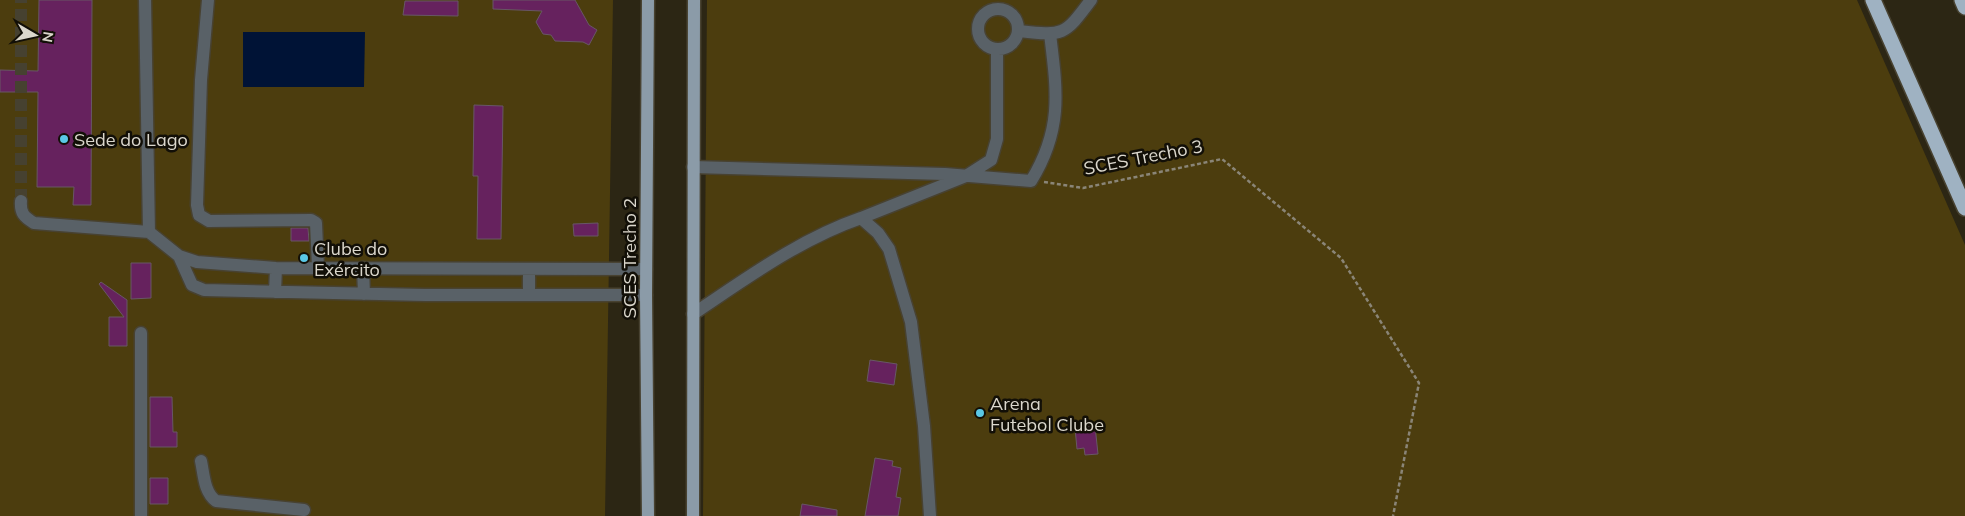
<svg xmlns="http://www.w3.org/2000/svg" width="1965" height="516" font-family="Mulish,sans-serif">
<rect width="100%" height="100%" fill="#2c2614"/>
<path fill="#4c3d0e" d="M0,0H613L605,516H0Z
M707,0H1857L1965,245V516H703Z"/>
<path fill="#001336" d="M243,32H365L364,87H243Z"/>
<path fill="#66225e" stroke="#685765" d="M39,0H92L91,205H73L74,187H37L38,92H0V70L38,71Z
M493,0H575L589,25L597,30L589,45L583,42L555,41L551,35L543,34L536,22L542,11L493,9Z
M405,1H458V16L403,15Z
M474,105L503,106L501,239H477L478,176H473Z
M598,223V236H574L573,224Z
M291,228H308L309,241H291Z
M131,263H151V298L131,299Z
M101,282L127,300V346H109V317H124L99,284Z
M870,360L897,364L894,385L867,381Z
M150,397H172L173,432H177V447H150Z
M1095,426L1098,454L1085,455L1084,448L1077,449L1075,428Z
M875,458L893,461L892,466L901,468L896,497L901,498L898,516H865Z
M150,478H168V504H150Z
M802,504L837,510V516H800Z"/>
<g fill="none" stroke-linecap="round" stroke-linejoin="round">
<path stroke="#464130" stroke-width="12" stroke-dasharray="12 6" stroke-linecap="butt" d="M21,201V0"/>
<g stroke="#484231" stroke-width="15">
<path id="minor" d="M145,0L149,232
M208,0L201,80L197,205L199,215L209,221L311,220L316,223L318,268
M978 29a20 20 0 1 1 40 0a20 20 0 1 1-40 0Z
M1019,31C1064,36 1064,36 1091,0
M693,167L945,174L1031,181C1063,129 1057,91 1050,34
M21,201C20,213 24,217 34,223L149,232L179,256
M861,218L966,176L991,160L997,139V49
M363,268L364,294
M529,269V295
M275,292L276,268
M646,295H425L204,290L192,285L179,256L197,262L276,268L646,269
M693,314C747,278 800,239 861,218L878,233L889,249L911,322L924,426L930,516
M201,461C204,475 204,492 216,501L304,510
M141,516V333"/>
</g>
<g stroke="#484231" stroke-width="15">
<path id="major" d="M648,516L646,295L648,0
M693,516L694,0"/>
</g>
<g stroke="#484231" stroke-width="18">
<path id="highway" d="M1873,0L1965,208
M1962,0L1965,7"/>
</g>
<path stroke="#8a8577" stroke-width="2.5" stroke-dasharray="4 2.5" stroke-linecap="butt" d="M1044,182L1083,188L1222,159L1341,258L1419,383L1393,516"/>
<use href="#minor" stroke="#596167" stroke-width="12"/>
<use href="#major" stroke="#8b9ba8" stroke-width="12"/>
<use href="#highway" stroke="#9fb2c2" stroke-width="15"/>
</g>
<g fill="#5ac8e6" stroke="#120f07" stroke-width="2">
<circle cx="64" cy="139" r="5"/>
<circle cx="304" cy="258" r="5"/>
<circle cx="980" cy="413" r="5"/>
</g>
<g text-anchor="middle" dominant-baseline="central" stroke-width="5" stroke-linejoin="round" paint-order="stroke">
<g font-size="18" fill="#dbd7cc" stroke="#120f07" text-anchor="start">
<text x="74" y="139">Sede do Lago</text>
<text x="314" y="248">Clube do<tspan x="314" dy="21">Exército</tspan></text>
<text x="990" y="403">Arena<tspan x="990" dy="21">Futebol Clube</tspan></text>
</g>
<g font-size="18" fill="#dbd7cc" stroke="#120f07">
<text transform="translate(1143 157) rotate(-11)">SCES Trecho 3</text>
<text transform="translate(629 258) rotate(-90)">SCES Trecho 2</text>
</g>
</g>
<g transform="translate(35 35) rotate(99)" stroke="#120f07" stroke-width="4" paint-order="stroke">
<path d="M0-4L9 19L0 12L-9 19Z" fill="#dbd7cc"/>
<text y="-8" font-size="14" font-weight="bold" text-anchor="middle" fill="#dbd7cc">N</text>
</g>
</svg>
